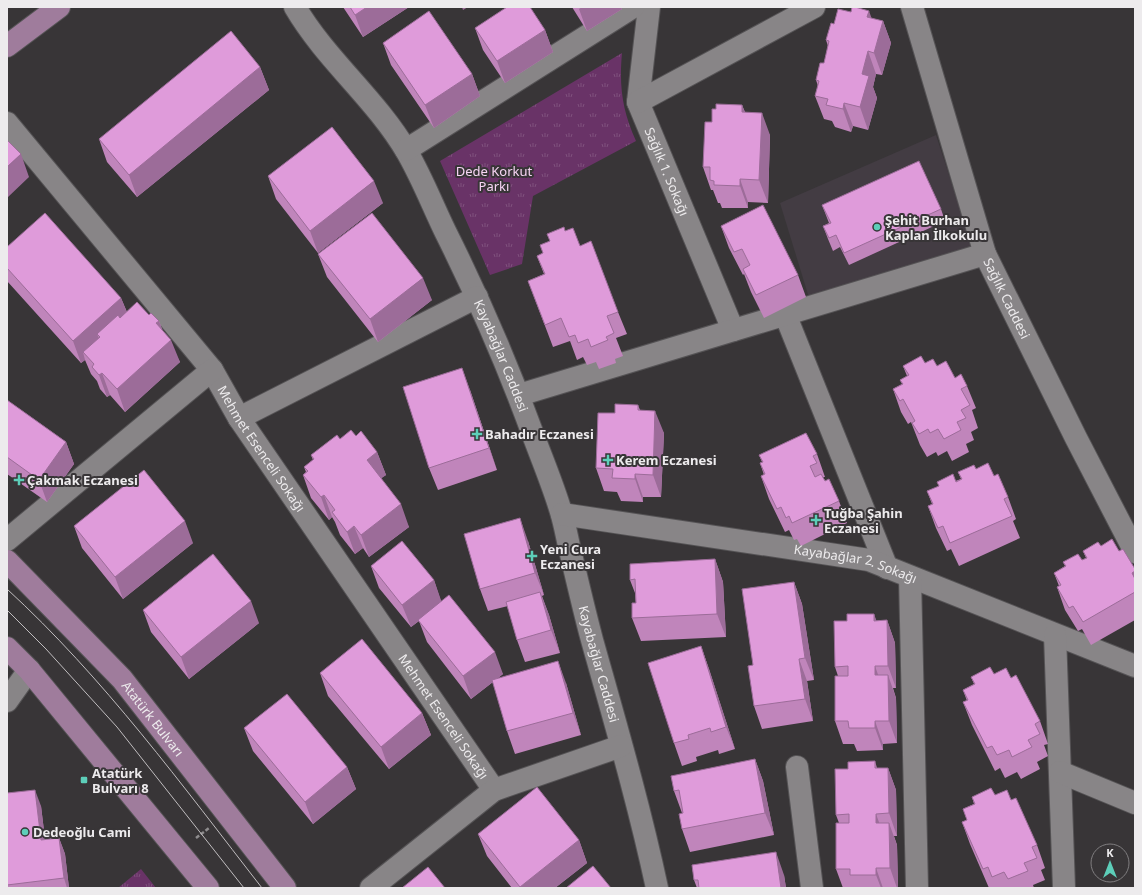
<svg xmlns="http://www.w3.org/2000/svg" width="1142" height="895" font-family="'Noto Sans',sans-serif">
<defs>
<pattern id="park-tufts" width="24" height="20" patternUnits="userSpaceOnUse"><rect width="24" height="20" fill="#693367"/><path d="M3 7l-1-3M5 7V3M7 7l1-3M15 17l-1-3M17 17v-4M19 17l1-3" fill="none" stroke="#7f517d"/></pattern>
</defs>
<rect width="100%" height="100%" fill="#383537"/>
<path fill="#433c43" d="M936,135L974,251L810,301L780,203Z"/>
<path fill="url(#park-tufts)" d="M622,53C619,86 622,110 636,141L533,196L522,264L490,275L440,161Z
M141,869L156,888H118Z"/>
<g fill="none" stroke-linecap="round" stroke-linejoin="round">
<g stroke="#555355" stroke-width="24">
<g id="minor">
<path id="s1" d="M295,7C326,60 376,99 407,152C422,178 432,204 445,231C479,299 509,368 535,440C544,464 554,488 561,512C565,525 567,538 570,550C577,580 584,610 592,640C615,722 639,804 657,888"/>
<path id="s2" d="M649,7L638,102L733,330"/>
<path id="s3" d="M912,7L985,254L1076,438L1135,552"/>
<path d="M638,102L814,7"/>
<path id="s4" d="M7,123L212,370L239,418L494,790"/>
<path d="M406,150L633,7"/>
<path d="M785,314L887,568"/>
<path d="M519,395L985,254"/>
<path d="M239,418L477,297"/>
<path id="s5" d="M562,514L869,560L1135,666"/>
<path d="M7,540L212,370"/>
<path d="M910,577L917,888"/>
<path d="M1055,635L1064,888"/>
<path d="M7,701L29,670"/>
<path d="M797,767L812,888"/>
<path d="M1060,772L1135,803"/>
<path d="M371,888L494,790L621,746"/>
</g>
</g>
<g stroke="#555355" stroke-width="24">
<g id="primary">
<path d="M7,46L59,7"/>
<path id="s6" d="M7,561L122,679L285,888"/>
<path d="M7,648L29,670L208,888"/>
</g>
</g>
<path stroke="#8e8c8e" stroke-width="2.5" stroke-dasharray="4 2" stroke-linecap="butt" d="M196,838L209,828"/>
<use href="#minor" stroke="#888587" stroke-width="22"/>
<use href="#primary" stroke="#9f7c9c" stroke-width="22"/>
<path stroke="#c0bdbf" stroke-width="1" d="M7,589C104,678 182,785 262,888
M7,610L46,649L117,727L244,888"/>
</g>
<path fill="#c085bb" d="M343,7H409L363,37Z
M572,7H621L622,9L587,31Z
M871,18L883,21L891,43L882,75L876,74L873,87L877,98L868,130L853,126L851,132L835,127L832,121L824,119L815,96L818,86L816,80L824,63L828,46L826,40L834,24Z
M475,28L545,30L553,52L505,83L483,50Z
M383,43L472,74L480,96L434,128L391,65Z
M260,67L269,90L137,197L107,162L99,139Z
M742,105L745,112L770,135L768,203L748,202V208H722L720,203H718L713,190H711L703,167L712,122L716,109Z
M268,176L383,203L318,253L276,199Z
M822,205L941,209L945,221L849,265L840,247L833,251L828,239L823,226L829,223Z
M721,226L798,275L806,297L764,318L751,292L744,274L743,275L729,248Z
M565,231L580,246L618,312L627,334L616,338L623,356L615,359L616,363L599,369L596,362L587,365L583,357L577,360L570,341L553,347L528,281L544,274L537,256L543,253L550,241Z
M7,247L121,298L127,312L149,315L159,321L162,329L180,362L125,412L110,395L107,397L100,389L97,381L91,374L85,360L81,363L7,281Z
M318,254L432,300L378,342L327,277Z
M925,363L937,366L967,386L976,408L972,410L978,428L971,432L974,440L966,444L969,452L952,461L947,451L938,456L936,452L927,457L920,445L911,422L908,424L901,412L893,389L902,384L900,380L907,376L903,366Z
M470,390L497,470L438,490L429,468Z
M7,400L66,442L74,464L47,502L7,474Z
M638,405L640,410L664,433L661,497H643V502L621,501L617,492L604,491L596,468L615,413Z
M356,436L377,452L386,475L381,478L409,527L369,557L363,548L355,554L340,535L335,522L332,517L329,520L311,498L303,475L306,472L304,467L313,460L311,455L340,439Z
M817,454L825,477H823L825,481L839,501L847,523L801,546L797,539L794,540L789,530L785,532L769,499L761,476L764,475L760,463L762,462L759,455Z
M976,469L994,476L1008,497L1016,519L1013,521L1020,538L959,566L951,549L947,551L936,528L928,506L932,504L927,491L961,479L958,472Z
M74,526L193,543L123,599L82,548Z
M528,541L544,595L542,596L549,615L560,653L525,662L517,640L508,606L488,611L480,589Z
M1101,546L1119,551L1135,569V620L1091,645L1082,629L1078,631L1065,610L1057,587L1059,586L1054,573L1065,566L1063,562L1082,560L1086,558L1083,551Z
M715,559L723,582L726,637L641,641L632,618L636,603L635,593L630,580Z
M371,566L434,580L441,602L503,674L498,678L566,683L581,735L515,754L507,731L493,682L471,699L427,642L419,621L411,627L379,588Z
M794,582L802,604L814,680L807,681L813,721L762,729L754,706L753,665Z
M143,610L259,623L189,679L151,632Z
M874,614L876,621L887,620L895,643L896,688H893L896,698L897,743L883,744V750L857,751L854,744H843L835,721L838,676L835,667L847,621Z
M701,646L709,669L735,749L719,754L718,750L696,757L697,761L682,766L674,743Z
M320,673L422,713L431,735L389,769L328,696Z
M994,674L1011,678L1040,721L1048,744L1044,745L1048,756L1037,762L1040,769L1021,779L1017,772L1005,778L1000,768L995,771L972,725L963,702L967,701L963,690L974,684L971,677Z
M244,728L347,767L356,789L313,824L253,751Z
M755,759L763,781L774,835L690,852L682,829V813L674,791Z
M875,761L877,768H888L896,790L897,836H894L897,845L898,888H843L836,869L839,823L836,815L848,769Z
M7,793L41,806L45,839L59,838L65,854L69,888H7Z
M995,795L1011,800L1037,845L1045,868L1041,870L1045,880L1033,885L1034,888H989L970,844L962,822L967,820L963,809L974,804L972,797Z
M478,834L579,840L587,863L555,888H512L487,856Z
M692,865L784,875L786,888H697L694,880Z"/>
<path fill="#9c6c99" d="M367,7H409L363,37L355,15Z
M462,7H468L463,10Z
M582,7H621L622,9L587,31L579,9Z
M869,11L877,33L867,17Z
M883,21L891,43L882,75L874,53Z
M545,30L553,52L505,83L497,61Z
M868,51L876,74L873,87L877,98L868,130L860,107L862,74Z
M260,67L269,90L137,197L129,175Z
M472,74L480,96L434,128L425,105Z
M844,103L853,126L851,132L843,109Z
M742,105L751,128L742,112Z
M762,113L770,135L768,203L759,180Z
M21,154L29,177L7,198V167Z
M740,179L748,202V208L740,186Z
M374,181L383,203L318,253L310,231Z
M423,278L432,300L378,342L370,319Z
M121,298L130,320L100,337L97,334L102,345L83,352L85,360L81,363L73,341Z
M159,321L167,344L156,323Z
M171,340L180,362L125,412L117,389Z
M462,368L470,390L497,470L489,448Z
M102,373L110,395L107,397L99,375Z
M655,411L664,433L661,497L653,475Z
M66,442L74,464L47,502L39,480Z
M377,452L386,475L375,483L367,460Z
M635,474L643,497V502L635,479Z
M324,495L332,517L329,520L321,497Z
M401,504L409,527L369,557L361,535Z
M520,518L528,541L544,595L535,573Z
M185,521L193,543L123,599L115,577Z
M354,526L363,548L355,554L347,532Z
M715,559L723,582L726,637L717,614Z
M1135,571V582L1132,573Z
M434,580L442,603L411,627L402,605Z
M794,582L802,604L814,680L805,658Z
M540,592L549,615L560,653L551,630Z
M251,601L259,623L189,679L181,657Z
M874,614L882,636L874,621Z
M887,620L895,643L896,688L888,666Z
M701,646L709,669L735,749L726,727Z
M495,652L503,674L471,699L463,676Z
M799,659L807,681L813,721L805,699Z
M558,661L566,683L581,735L573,713Z
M875,666L883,689L875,675Z
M888,675L896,698L897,743L889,721Z
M422,713L431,735L389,769L381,747Z
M875,721L883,744V750L875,728Z
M755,759L763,781L774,835L765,813Z
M347,767L356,789L313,824L305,802Z
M888,768L896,790L897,836L889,813Z
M35,790L41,806L47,856L41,840Z
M876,814L884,836L876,823Z
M889,823L897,845L898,888H897L890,868Z
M59,838L65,854L69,888H67L64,878Z
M579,840L587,863L555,888H521L520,887Z
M776,852L784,875L786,888H781Z
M876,868L883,888H881L876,875Z"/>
<path fill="#df9bda" stroke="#9c6c99" d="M350,7H367L355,15Z
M507,7H530L545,30L497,61L475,28Z
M852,7H855L869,11L867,17L883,21L874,53L868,51L862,74L869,76L860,107L844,103L843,109L826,105L828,99L815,96L819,81L816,80L820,63H824L829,41L826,40L831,23L834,24L838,9L851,12Z
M429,11L472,74L425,105L383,43Z
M231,31L260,67L129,175L99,139Z
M716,104L742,105V112L762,113L759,180L740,179V186L714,185V181L710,180V167H703L705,122H712V109H716Z
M332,127L374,181L310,231L268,176Z
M7,140L21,154L7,167Z
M919,161L941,209L844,253L836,235L829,238L823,226L831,223L822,205Z
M763,205L798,275L756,295L743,269L750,265L742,249L734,252L721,226Z
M45,213L121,298L73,341L7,268V247Z
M372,213L423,278L370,319L318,254Z
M564,227L565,231L573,228L580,246L591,241L618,312L607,316L614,333L606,337L608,340L591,347L588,339L578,343L575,335L569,337L561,318L545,325L528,281L545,274L537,256L543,253L540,245L550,241L547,234Z
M137,302L149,315L151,313L159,321L156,323L171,340L117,389L102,373L99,375L92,367L94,364L83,352L100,337L97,334L118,315L120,318Z
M921,356L925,363L933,359L937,366L946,361L955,378L961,374L967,386L961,389L970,405L961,410L966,418L957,422L961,430L944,439L938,429L930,433L928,429L919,434L912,423L915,421L903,399L900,401L893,389L903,384L900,380L909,375L903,366Z
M462,368L489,448L429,468L403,387Z
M7,400L66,442L39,480L7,457Z
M615,404L638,405V410L655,411L653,475L635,474V479L612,478L613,469L596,468L598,413H615Z
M351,430L356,436L361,431L377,452L367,460L401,504L361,535L354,526L347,532L332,512L335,510L324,495L321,497L303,475L308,471L304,467L314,459L311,455L337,435L340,439Z
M806,433L817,454L813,456L817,463L810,466L815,477L821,474L825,481L829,479L839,501L792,523L789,516L786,518L781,507L777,509L761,476L765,474L760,463L763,462L759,455Z
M988,463L994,476L998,474L1008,497L1004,499L1012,516L950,543L943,526L938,528L928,506L933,504L927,491L939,486L937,482L953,474L956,482L962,479L958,472L974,465L976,469Z
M144,470L185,521L115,577L74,526Z
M520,518L535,573L480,589L464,534Z
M1112,539L1119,551L1123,549L1135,569V571L1132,573L1135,579V592L1083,622L1073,606L1069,608L1057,587L1061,585L1054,573L1066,566L1063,562L1078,554L1082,560L1087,558L1083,551L1098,542L1101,546Z
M402,541L434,580L402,605L371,566Z
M213,554L251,601L181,657L143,610Z
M715,559L717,614L632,618V603H636L635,579L630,580V564Z
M794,582L805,658L799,659L805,699L754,706L748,666L753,665L742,589Z
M540,592L551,630L517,640L506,602Z
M449,595L495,652L463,676L418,620Z
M847,614H874V621L887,620L888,666H875V675H888L889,721H875V728H849L848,721H835V676H848V666L835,667L834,621H847Z
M362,639L422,713L381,747L320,673Z
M701,646L726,727L711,732L710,728L688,735L689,739L674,743L648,663Z
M558,661L573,713L507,731L492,680Z
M990,667L994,674L1006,668L1011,678L1016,675L1040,721L1035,724L1040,734L1028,740L1032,747L1012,757L1009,750L997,755L992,746L987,748L963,702L968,700L963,690L975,684L971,677Z
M287,694L347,767L305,802L244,728Z
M755,759L765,813L682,829L679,814L683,813L679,790L674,791L671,776Z
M875,761V768H888L889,813L876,814V823H889L890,868H876V875H850V869H836V823H849V814L836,815L835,769H848V762Z
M537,787L579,840L520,887L478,834Z
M991,788L995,795L1007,790L1011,800L1016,798L1037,845L1032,847L1037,858L1024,863L1028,871L1008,879L1004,872L992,877L988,867L983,869L962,822L967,820L963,809L975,804L972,797Z
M35,790L41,840L59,838L64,878L7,885V793Z
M776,852L781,888H699L698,880H694L692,865Z
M593,866L611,888H566Z
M428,867L445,888H402Z"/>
<g fill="#5dceb9" stroke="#383537" stroke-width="1.5">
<circle cx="877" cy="227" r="4"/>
<path d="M475 428h4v4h4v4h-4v4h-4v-4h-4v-4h4z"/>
<path d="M606 454h4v4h4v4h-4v4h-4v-4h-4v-4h4z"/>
<path d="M17 474h4v4h4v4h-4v4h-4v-4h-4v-4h4z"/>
<path d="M814 514h4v4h4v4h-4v4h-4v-4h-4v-4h4z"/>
<path d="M530 550h4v4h4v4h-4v4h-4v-4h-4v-4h4z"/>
<rect x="80" y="776" width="8" height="8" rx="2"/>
<circle cx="25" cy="832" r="4"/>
</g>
<g text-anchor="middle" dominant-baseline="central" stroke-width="4" stroke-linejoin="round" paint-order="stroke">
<g font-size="13" fill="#f7d4f4" stroke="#383537">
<text x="494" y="171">Dede Korkut<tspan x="494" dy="15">Parkı</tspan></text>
</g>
<g font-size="13" fill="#edebed" stroke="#383537">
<text stroke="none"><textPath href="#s2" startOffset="171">Sağlık 1. Sokağı</textPath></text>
<text stroke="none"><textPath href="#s3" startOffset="307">Sağlık Caddesi</textPath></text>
<text stroke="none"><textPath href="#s1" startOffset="408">Kayabağlar Caddesi</textPath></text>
<text stroke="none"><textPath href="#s4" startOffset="414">Mehmet Esenceli Sokağı</textPath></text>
<text stroke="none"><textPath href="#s5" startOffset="298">Kayabağlar 2. Sokağı</textPath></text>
<text stroke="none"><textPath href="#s1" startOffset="732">Kayabağlar Caddesi</textPath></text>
<text stroke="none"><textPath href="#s4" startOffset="738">Mehmet Esenceli Sokağı</textPath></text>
<text stroke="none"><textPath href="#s6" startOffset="215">Atatürk Bulvarı</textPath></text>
</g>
<g font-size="13" font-weight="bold" fill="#edebed" stroke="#383537" text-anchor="start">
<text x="885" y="220">Şehit Burhan<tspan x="885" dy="15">Kaplan İlkokulu</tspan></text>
<text x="485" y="434">Bahadır Eczanesi</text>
<text x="616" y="460">Kerem Eczanesi</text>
<text x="27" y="480">Çakmak Eczanesi</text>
<text x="824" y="513">Tuğba Şahin<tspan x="824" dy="15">Eczanesi</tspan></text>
<text x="540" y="549">Yeni Cura<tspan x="540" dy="15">Eczanesi</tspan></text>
<text x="92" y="773">Atatürk<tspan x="92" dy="15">Bulvarı 8</tspan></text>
<text x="33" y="832">Dedeoğlu Cami</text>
</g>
</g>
<rect width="1142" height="895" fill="none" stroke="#edebed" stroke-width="16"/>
<g transform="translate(1110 863)"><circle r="19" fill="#383537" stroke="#807e80"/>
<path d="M0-3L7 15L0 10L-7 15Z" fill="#5dceb9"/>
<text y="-6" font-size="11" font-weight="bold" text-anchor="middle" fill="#edebed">K</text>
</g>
</svg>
